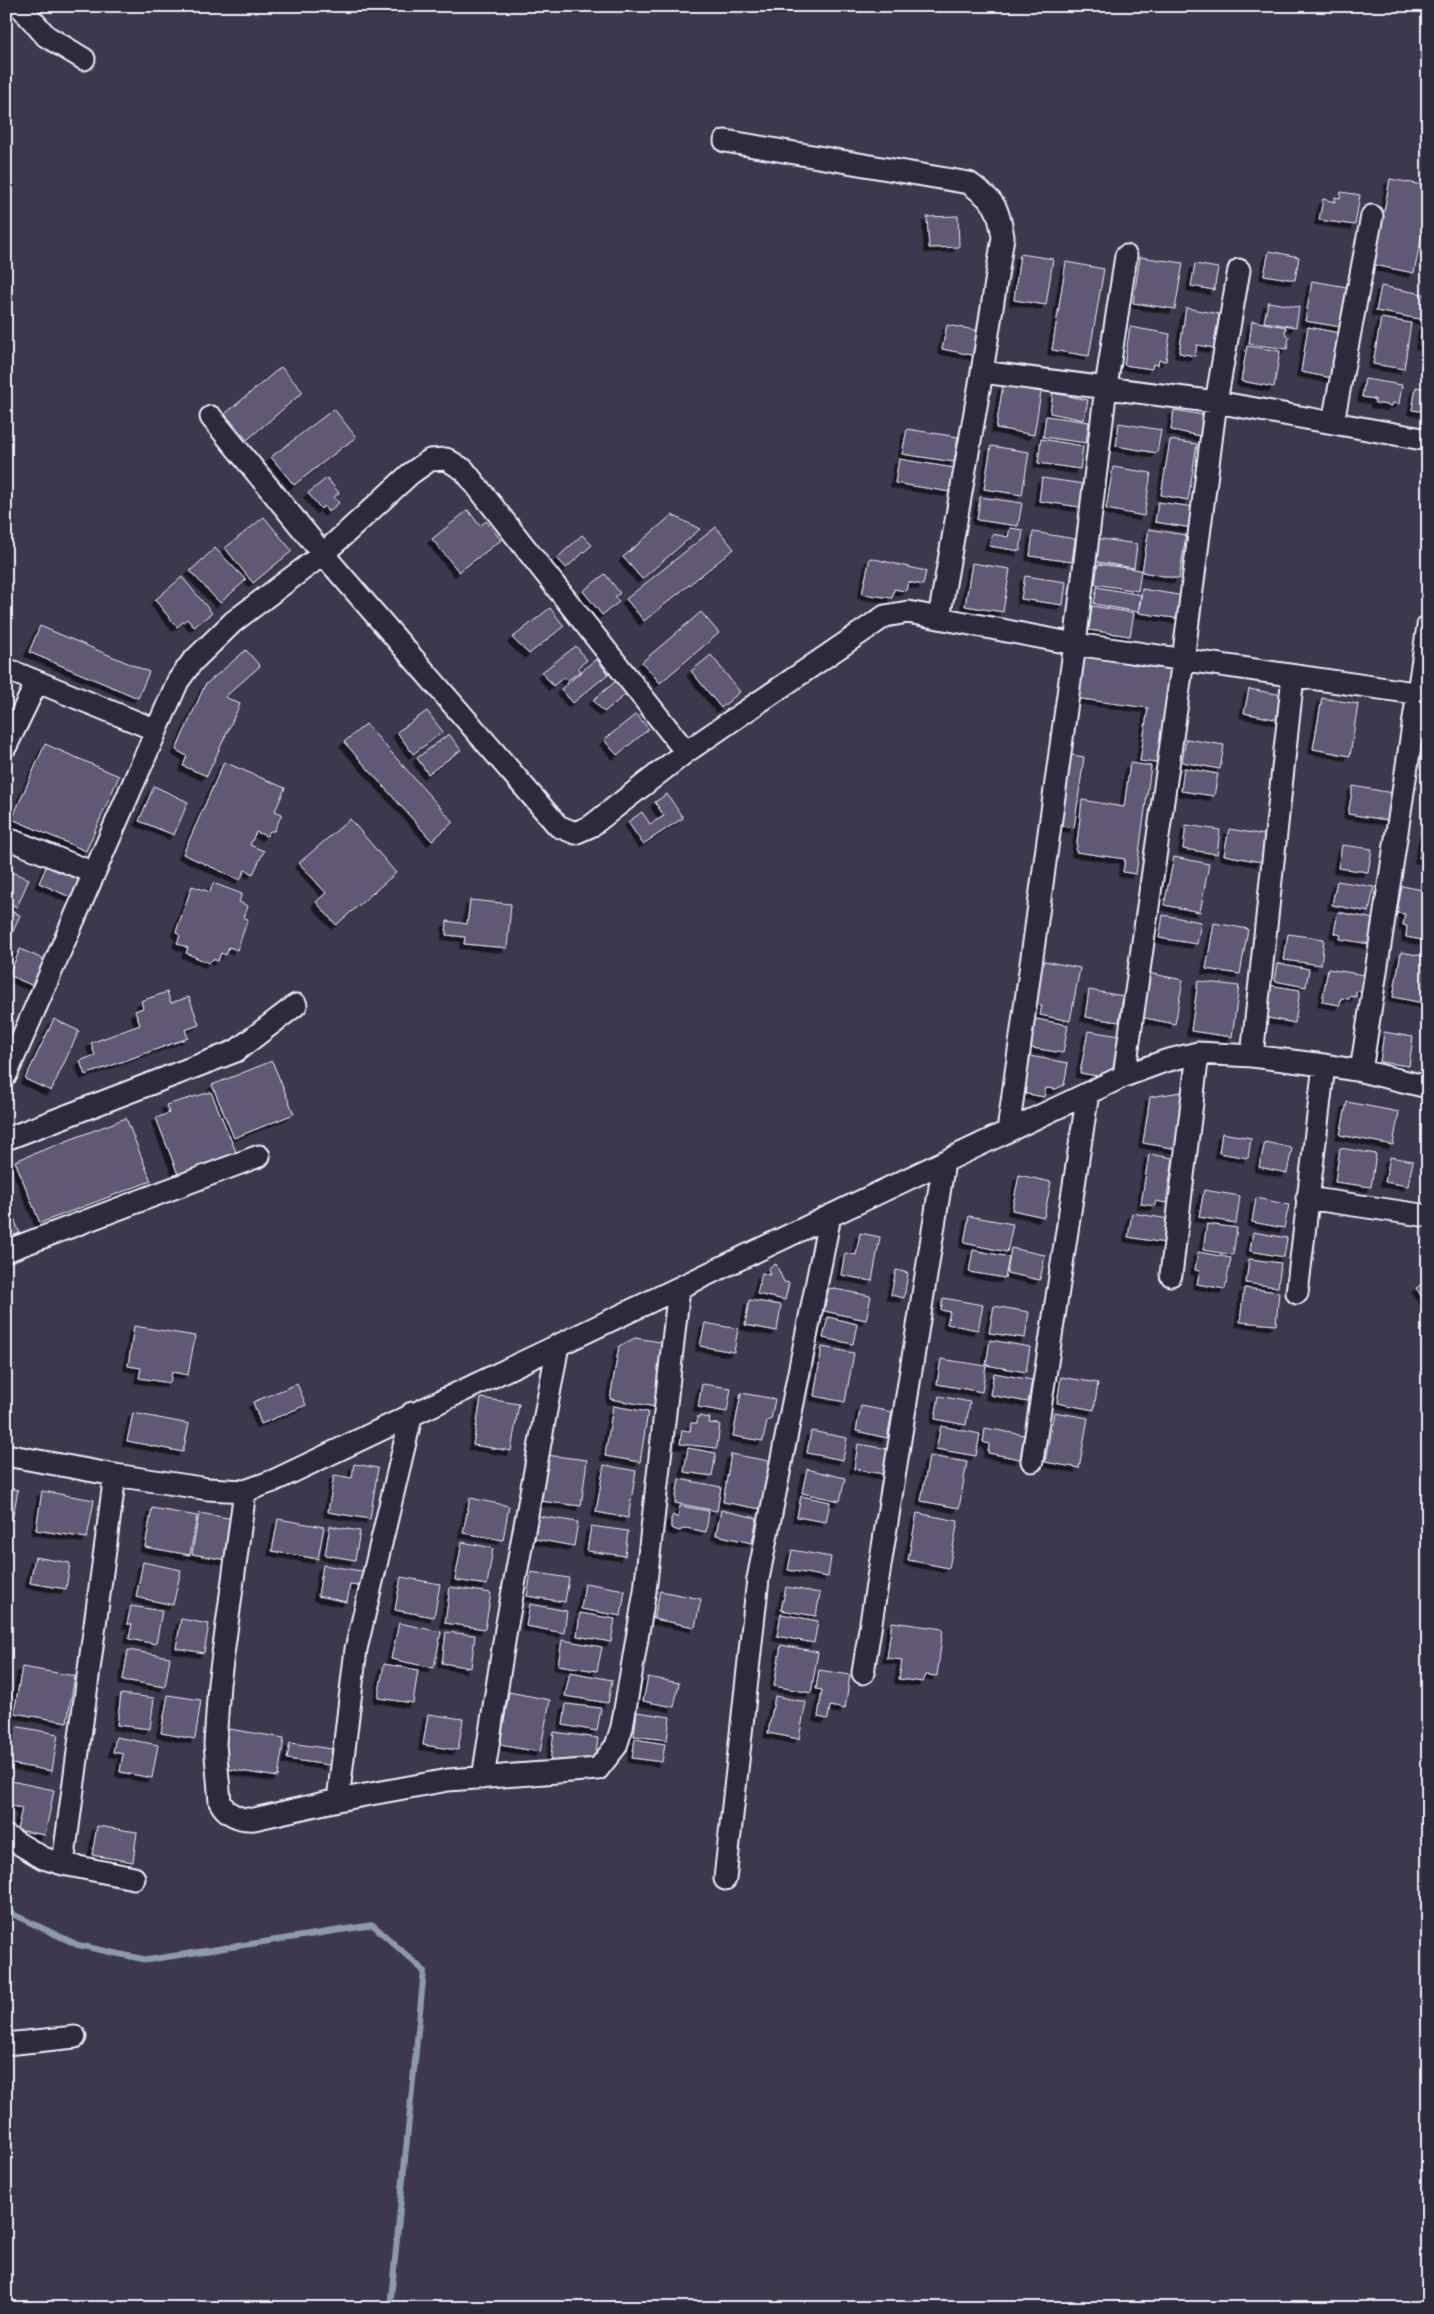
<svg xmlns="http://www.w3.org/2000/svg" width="1434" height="2314" font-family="Mali,sans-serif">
<defs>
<filter id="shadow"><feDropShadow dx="-4.5" dy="4.5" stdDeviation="0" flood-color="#0009"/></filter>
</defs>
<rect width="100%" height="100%" fill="#3e384e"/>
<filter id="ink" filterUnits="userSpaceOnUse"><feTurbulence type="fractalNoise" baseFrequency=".02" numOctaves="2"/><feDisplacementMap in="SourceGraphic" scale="10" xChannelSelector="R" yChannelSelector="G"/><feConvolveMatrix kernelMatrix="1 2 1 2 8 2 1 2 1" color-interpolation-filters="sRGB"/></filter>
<g filter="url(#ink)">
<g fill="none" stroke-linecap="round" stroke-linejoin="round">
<path stroke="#8c9bac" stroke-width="6" d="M6,1911L78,1945L147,1960L373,1925L424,1971L390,2308"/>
</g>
<path fill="#605875" stroke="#e8f1f8" filter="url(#shadow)" d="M1390,179L1428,186V204L1414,273L1374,265Z
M1341,192L1360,195L1355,225L1319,220L1323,199L1335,202V197L1340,198Z
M958,216L959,247L929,248L927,217Z
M1269,251L1299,257L1295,280L1264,275Z
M1020,254L1053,259L1046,305L1014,300Z
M1140,257L1183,263L1175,309L1133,303Z
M1066,262L1104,269L1089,356L1052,350Z
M1195,264L1218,268L1214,290L1191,286Z
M1312,281L1347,287L1341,327L1305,321Z
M1381,286L1428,295L1425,320L1376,311Z
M1268,302L1299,307L1296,327L1264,322Z
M1186,308L1219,314L1214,348L1197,345L1195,356L1179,353Z
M1381,318L1411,323L1404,369L1373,364Z
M1252,321L1286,327L1285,334L1289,337L1287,349L1249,344Z
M947,325L986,332L982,357L942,349Z
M1423,325L1428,326V347L1420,345Z
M1130,327L1170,334L1166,361L1159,360L1158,365L1153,364L1152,369L1124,365Z
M1308,327L1345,334L1338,379L1301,372Z
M1247,346L1280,351L1274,387L1241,381Z
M281,367L303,392L247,440L225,414Z
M1365,379L1402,385L1399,404L1393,403L1392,406L1375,403V399L1362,397Z
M1003,385L1041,392L1034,435L996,428Z
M1416,387L1428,389V412L1412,410Z
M1053,393L1088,400L1084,420L1050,413Z
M334,409L356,437L294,485L271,457Z
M1174,410L1209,416L1206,437L1171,430Z
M1046,416L1089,422L1086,443L1043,437Z
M1119,423L1161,430L1157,453L1116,446Z
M907,429L958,437L954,462L902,454Z
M1041,439L1083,446L1080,469L1038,463Z
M1170,440L1197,444L1188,500L1161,495Z
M991,446L1029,452L1022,495L984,489Z
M899,459L954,468L950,492L895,483Z
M1113,467L1151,473L1144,516L1106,509Z
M327,478L339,493L334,497L339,503L328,512L324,506L321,509L308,493Z
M1042,478L1084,484L1080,507L1039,501Z
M980,497L1022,503L1018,526L977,520Z
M1158,502L1201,508L1198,529L1155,522Z
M468,510L480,526L486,521L501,540L459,572L432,539Z
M672,515L700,529L642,579L623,557Z
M264,517L292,551L253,583L225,548Z
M716,527L734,549L644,621L626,599Z
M1010,528L1023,530L1020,551L989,546L992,534L1008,537Z
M1149,529L1186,535L1179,579L1142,572Z
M1033,532L1075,539L1072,562L1030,556Z
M582,535L592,545L566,568L557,558Z
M1095,538L1137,544L1134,568L1092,561Z
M215,548L246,580L220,603L190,571Z
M870,558L926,571L923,585L908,582L906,591L894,589L892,598L862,594Z
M972,563L1010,569L1003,612L965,606Z
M1098,564L1141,570L1138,591L1095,584Z
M605,574L620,593L615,597L619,602L602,615L583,591Z
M1025,576L1066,582L1063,605L1021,599Z
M182,577L212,613L194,627L187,619L177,627L155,600Z
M1097,587L1141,595L1138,612L1094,604Z
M1142,589L1184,596L1181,619L1139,613Z
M1092,606L1134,613L1130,636L1089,630Z
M550,608L564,626L529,654L512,638Z
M701,612L719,633L660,683L642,662Z
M40,626L149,672L138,698L29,652Z
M576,646L587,660L578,667L581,671L567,681L564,677L553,686L542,672Z
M246,650L260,666L225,697L240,704L207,776L183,766L187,756L176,750L205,685Z
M711,655L740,692L721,708L691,671Z
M1080,656L1178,671L1164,764L1140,761L1148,708L1074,698Z
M596,659L608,674L573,703L561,689Z
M620,678L630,691L604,712L593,700Z
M1249,689L1288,696L1284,721L1244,713Z
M1322,698L1358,704L1350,756L1313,749Z
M427,711L443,732L413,754L397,732Z
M636,714L649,729L617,755L604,740Z
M1428,714V761L1422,760Z
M366,724L453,822L432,841L344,742Z
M449,734L461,750L428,774L417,758Z
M1186,739L1224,745L1220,769L1182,762Z
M45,744L119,776L86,851L12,819Z
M1066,754L1084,757L1074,828L1055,825Z
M224,762L285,788L275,811L282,814L274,831H270L267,836L256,832L250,845L264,851L253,874L245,870L240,880L183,854Z
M1130,763L1151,766L1136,874L1123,872L1125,859L1076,852L1082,800L1124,807Z
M1184,768L1218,774L1214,796L1181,791Z
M154,786L188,802L174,835L139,821Z
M1353,786L1398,794L1393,821L1348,814Z
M667,794L683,818L643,844L628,822L642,812L650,824L664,816L655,802Z
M350,819L396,873L336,925L316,902L326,893L299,863Z
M1186,825L1220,830L1217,854L1183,849Z
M1229,829L1265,835L1261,862L1224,855Z
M1424,833L1428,834V860L1419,858Z
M1342,845L1372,849L1368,872L1338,868Z
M1174,857L1209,864L1200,912L1164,905Z
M50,858L83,873L72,898L39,883Z
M6,870L29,879L17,907L6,902Z
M1337,881L1374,887L1369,912L1332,905Z
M213,883L242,894L239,902L248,906L244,918L248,919L237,950L229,947L226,955L221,953L218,961L213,959L209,963L186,953L188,948L177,943L180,936L176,932L192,886L210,892Z
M1402,886L1428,891V941L1406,937L1407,926L1403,925L1405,914L1397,913Z
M470,900L511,904L507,948L464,944L465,937L446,935L447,921L467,924Z
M6,909L20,915L8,943L6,942Z
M1338,912L1374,919L1370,944L1340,939L1341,935L1334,933Z
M1163,915L1201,922L1197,944L1159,938Z
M1214,923L1248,929L1240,974L1206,969Z
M1288,934L1324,939L1321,965L1284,960Z
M20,949L52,963L40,989L9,975Z
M1401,952L1428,957V1004L1393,997Z
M1039,960L1080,968L1070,1021L1040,1015L1042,1006L1031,1004Z
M1278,963L1309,969L1306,987L1275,981Z
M1328,969L1370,976L1367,993L1356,991V997L1350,996L1349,999L1341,998L1340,1005L1322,1002Z
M1148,973L1183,980L1175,1024L1140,1017Z
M1198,981L1239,986L1232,1037L1191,1031Z
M1268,985L1300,990L1295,1023L1263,1017Z
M1089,990L1123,996L1119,1022L1085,1017Z
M167,992L171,1003L189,997L199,1025L185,1030L188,1038L85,1075L80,1061L95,1055L91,1043L140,1025L135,1011L143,1008L141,1001Z
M6,1015L13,1018L6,1033Z
M1031,1018L1068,1025L1063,1053L1026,1047Z
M54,1019L79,1031L51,1091L25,1079Z
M1088,1031L1120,1036L1116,1068L1110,1073L1098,1076L1080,1073Z
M1384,1032L1413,1037L1409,1066L1380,1062Z
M1024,1055L1068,1063L1064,1085L1056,1089L1046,1088L1044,1097L1017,1092Z
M272,1061L294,1114L234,1138L212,1085Z
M1187,1091L1178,1149L1143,1143L1150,1097Z
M211,1092L239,1159L181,1182L156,1118L169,1113L166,1105Z
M1347,1102L1399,1112L1393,1145L1340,1135Z
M126,1118L151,1181L40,1223L15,1161Z
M1222,1133L1251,1138L1248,1158L1219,1153Z
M1265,1142L1292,1148L1287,1173L1259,1167Z
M1340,1148L1376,1154L1371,1187L1335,1182Z
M1149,1154L1173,1158L1166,1203L1156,1201L1155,1206L1141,1204Z
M1390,1157L1413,1161L1408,1186L1385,1182Z
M1019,1175L1051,1182L1044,1217L1012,1210Z
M1204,1190L1240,1196L1236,1223L1199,1217Z
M6,1197L23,1242L6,1248Z
M1256,1198L1289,1205L1284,1228L1252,1222Z
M1132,1213L1175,1220L1171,1244L1128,1237Z
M969,1216L1013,1224L1007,1252L964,1243Z
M1207,1224L1237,1228L1233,1255L1203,1250Z
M1253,1232L1287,1238L1284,1257L1250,1251Z
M860,1233L880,1237L872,1281L841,1275L845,1253L856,1255Z
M1011,1248L1045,1255L1040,1280L1007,1273Z
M973,1250L1009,1257L1005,1278L969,1272Z
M1198,1252L1231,1258L1225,1289L1197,1284L1200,1271L1195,1270Z
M1249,1259L1281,1263L1278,1287L1246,1283Z
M776,1264L784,1282L789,1283L785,1300L757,1294L762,1273L770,1275L768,1268Z
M896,1270L908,1273L904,1298L891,1295Z
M1428,1280V1306L1416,1288Z
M829,1288L871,1296L866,1320L824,1311Z
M1244,1288L1279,1292L1276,1325L1240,1322Z
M943,1298L983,1305L978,1330L947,1324L950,1312L941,1310Z
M749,1300L781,1305L777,1331L745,1325Z
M994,1306L1029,1312L1025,1338L989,1333Z
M828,1317L857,1324L853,1344L823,1338Z
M705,1323L738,1329L734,1352L700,1346Z
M134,1326L195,1336L188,1375L172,1372L170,1383L139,1378L141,1368L128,1366Z
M635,1338L667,1343L656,1407L610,1399L619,1346Z
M990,1340L1030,1347L1026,1372L986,1365Z
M822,1347L854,1353L845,1402L814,1396Z
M941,1359L986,1366L982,1392L937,1384Z
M994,1373L1032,1380L1028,1402L990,1395Z
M1061,1377L1098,1383L1094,1410L1057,1403Z
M297,1384L306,1405L261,1424L253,1402Z
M702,1384L731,1388L727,1412L698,1407Z
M741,1393L775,1399L771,1419L767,1421L763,1441L733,1436Z
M939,1396L970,1402L966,1425L935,1419Z
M481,1398L519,1404L511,1451L473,1445Z
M613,1406L648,1412L640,1462L605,1456Z
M861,1406L892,1412L887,1438L856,1431Z
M1054,1412L1088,1418L1079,1468L1045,1462Z
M133,1413L189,1424L183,1452L127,1441Z
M698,1416L710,1418L709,1423L720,1424L717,1448L680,1444L682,1430L690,1431L691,1423H697Z
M941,1426L980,1434L976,1456L936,1449Z
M985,1428L1024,1435L1020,1459L988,1453L989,1444L983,1442Z
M811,1431L847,1438L843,1460L807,1453Z
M858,1444L893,1450L889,1475L854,1469Z
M688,1448L716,1453L712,1476L684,1472Z
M731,1454L769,1461L761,1509L723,1502Z
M546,1455L587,1460L581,1506L540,1501Z
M929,1456L967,1462L959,1508L921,1501Z
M354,1464L378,1468L370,1519L328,1512L334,1475L352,1478Z
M604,1465L636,1471L628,1518L596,1512Z
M807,1469L845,1478L840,1501L802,1493Z
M679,1479L721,1487L717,1511L675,1503Z
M6,1487L18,1490L12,1521L6,1520Z
M42,1491L94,1500L87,1538L36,1530Z
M801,1496L830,1502L826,1522L797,1517Z
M470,1498L509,1506L503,1540L463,1533Z
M680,1506L709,1511L706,1532L686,1528L679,1531L671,1528V1519L673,1515L678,1518Z
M152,1508L197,1516L190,1555L145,1547Z
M721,1510L757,1518L752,1543L716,1535Z
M199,1513L240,1520L233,1561L192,1554Z
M917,1513L958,1521L949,1568L908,1560Z
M538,1516L578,1522L574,1546L535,1539Z
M278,1519L324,1527L318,1559L272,1551Z
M330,1526L360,1531L355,1560L325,1555Z
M591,1526L628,1531L625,1556L587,1551Z
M462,1542L493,1548L487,1585L455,1580Z
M792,1550L831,1557L828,1577L788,1570Z
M35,1557L70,1563L66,1589L30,1583Z
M143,1562L181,1570L173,1605L136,1597Z
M323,1565L368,1572L366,1587L350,1585L347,1602L318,1596Z
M531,1572L569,1578L565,1602L527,1596Z
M401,1577L440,1584L434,1617L395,1610Z
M585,1583L625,1590L621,1616L581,1609Z
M450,1587L491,1593L485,1629L445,1623Z
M786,1587L820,1593L816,1616L781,1610Z
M660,1591L701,1599L695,1627L654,1619Z
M530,1604L567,1611L564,1633L526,1626Z
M131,1606L162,1611L156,1644L129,1639L132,1624H127Z
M580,1613L615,1619L611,1642L577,1636Z
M781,1614L818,1621L814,1643L777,1636Z
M181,1619L209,1624L204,1653L176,1648Z
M892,1622L943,1629L937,1676L926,1675L923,1682L899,1679L902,1660L887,1658Z
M399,1623L441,1632L434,1668L391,1659Z
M446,1632L475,1635L471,1668L442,1663Z
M562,1640L602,1647L597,1671L558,1665Z
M781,1645L818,1652L811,1693L774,1686Z
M128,1650L170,1657L165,1687L123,1680Z
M384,1664L418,1670L413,1703L378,1698Z
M22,1667L75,1676L67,1722L14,1713Z
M819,1670L850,1675L845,1709L830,1706L828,1719L818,1717L822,1690L816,1689Z
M570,1672L612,1680L608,1703L565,1696Z
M648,1677L679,1683L674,1707L643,1701Z
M509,1692L550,1700L540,1752L500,1745Z
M121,1694L154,1698L150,1729L117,1725Z
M168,1695L201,1700L195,1739L161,1733Z
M775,1696L806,1702L799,1739L768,1733Z
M566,1704L601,1708L597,1731L563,1725Z
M637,1712L670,1717L667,1740L634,1736Z
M428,1714L463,1719L458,1750L423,1745Z
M8,1725L58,1734L52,1771L6,1763Z
M229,1729L284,1738L278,1777L222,1768Z
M554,1732L598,1738L594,1768L550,1762Z
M116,1737L158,1745L152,1778L120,1772L123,1754L113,1752Z
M635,1739L665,1744L662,1762L632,1758Z
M290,1743L332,1749L329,1765L287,1759Z
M6,1780L54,1790L45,1835L17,1830L22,1808L6,1805Z
M97,1826L137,1832L133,1862L92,1855Z"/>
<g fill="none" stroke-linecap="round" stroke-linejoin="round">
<g stroke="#e8f1f8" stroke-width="25">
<path id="minor" d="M20,6L46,36L84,59
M725,141L969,183C994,202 998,204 1003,237L982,372L939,618L1075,644L1106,387L1126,256
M982,372L1216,402L1239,270
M211,417L323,554L558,826L575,833L591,826L686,752L885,616L908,612L939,618
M1333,422L1372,216
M6,669L156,730
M6,746L37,682
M6,838L94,873
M1252,1056L1293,676
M1361,1071L1428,626
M6,1075L178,681L192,662L233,622L323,554L410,474L430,460L446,459L464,470L686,752
M1124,1076L1183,660L1216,402L1428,440
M1008,1131L1075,644L1428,695
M6,1139L236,1051L296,1005
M1307,1198L1428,1216
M6,1251L259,1156
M1171,1275L1198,1053
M1297,1293L1324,1065
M6,1455L115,1475L208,1489L245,1491L273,1481L1124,1076L1165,1061L1198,1053L1252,1056L1324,1065L1361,1071L1428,1087
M1032,1461L1088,1093
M245,1491L219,1684L215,1744L220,1802C227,1815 240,1820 254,1819L338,1800L448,1780L598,1769L616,1746L622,1727L645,1591L679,1288
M863,1673L944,1162
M483,1778L506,1629L558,1345
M338,1800L356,1649L412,1413
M6,1836L43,1858L63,1864L134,1878
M63,1864L115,1475
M725,1879L758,1579L830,1216
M6,2044L75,2037"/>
</g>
<use href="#minor" stroke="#2f2a3d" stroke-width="21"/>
</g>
</g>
<rect width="1434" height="2314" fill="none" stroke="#2f2a3d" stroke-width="25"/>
<rect x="12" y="12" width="1409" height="2289" fill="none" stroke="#e8f1f8" stroke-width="2" filter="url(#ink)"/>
</svg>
